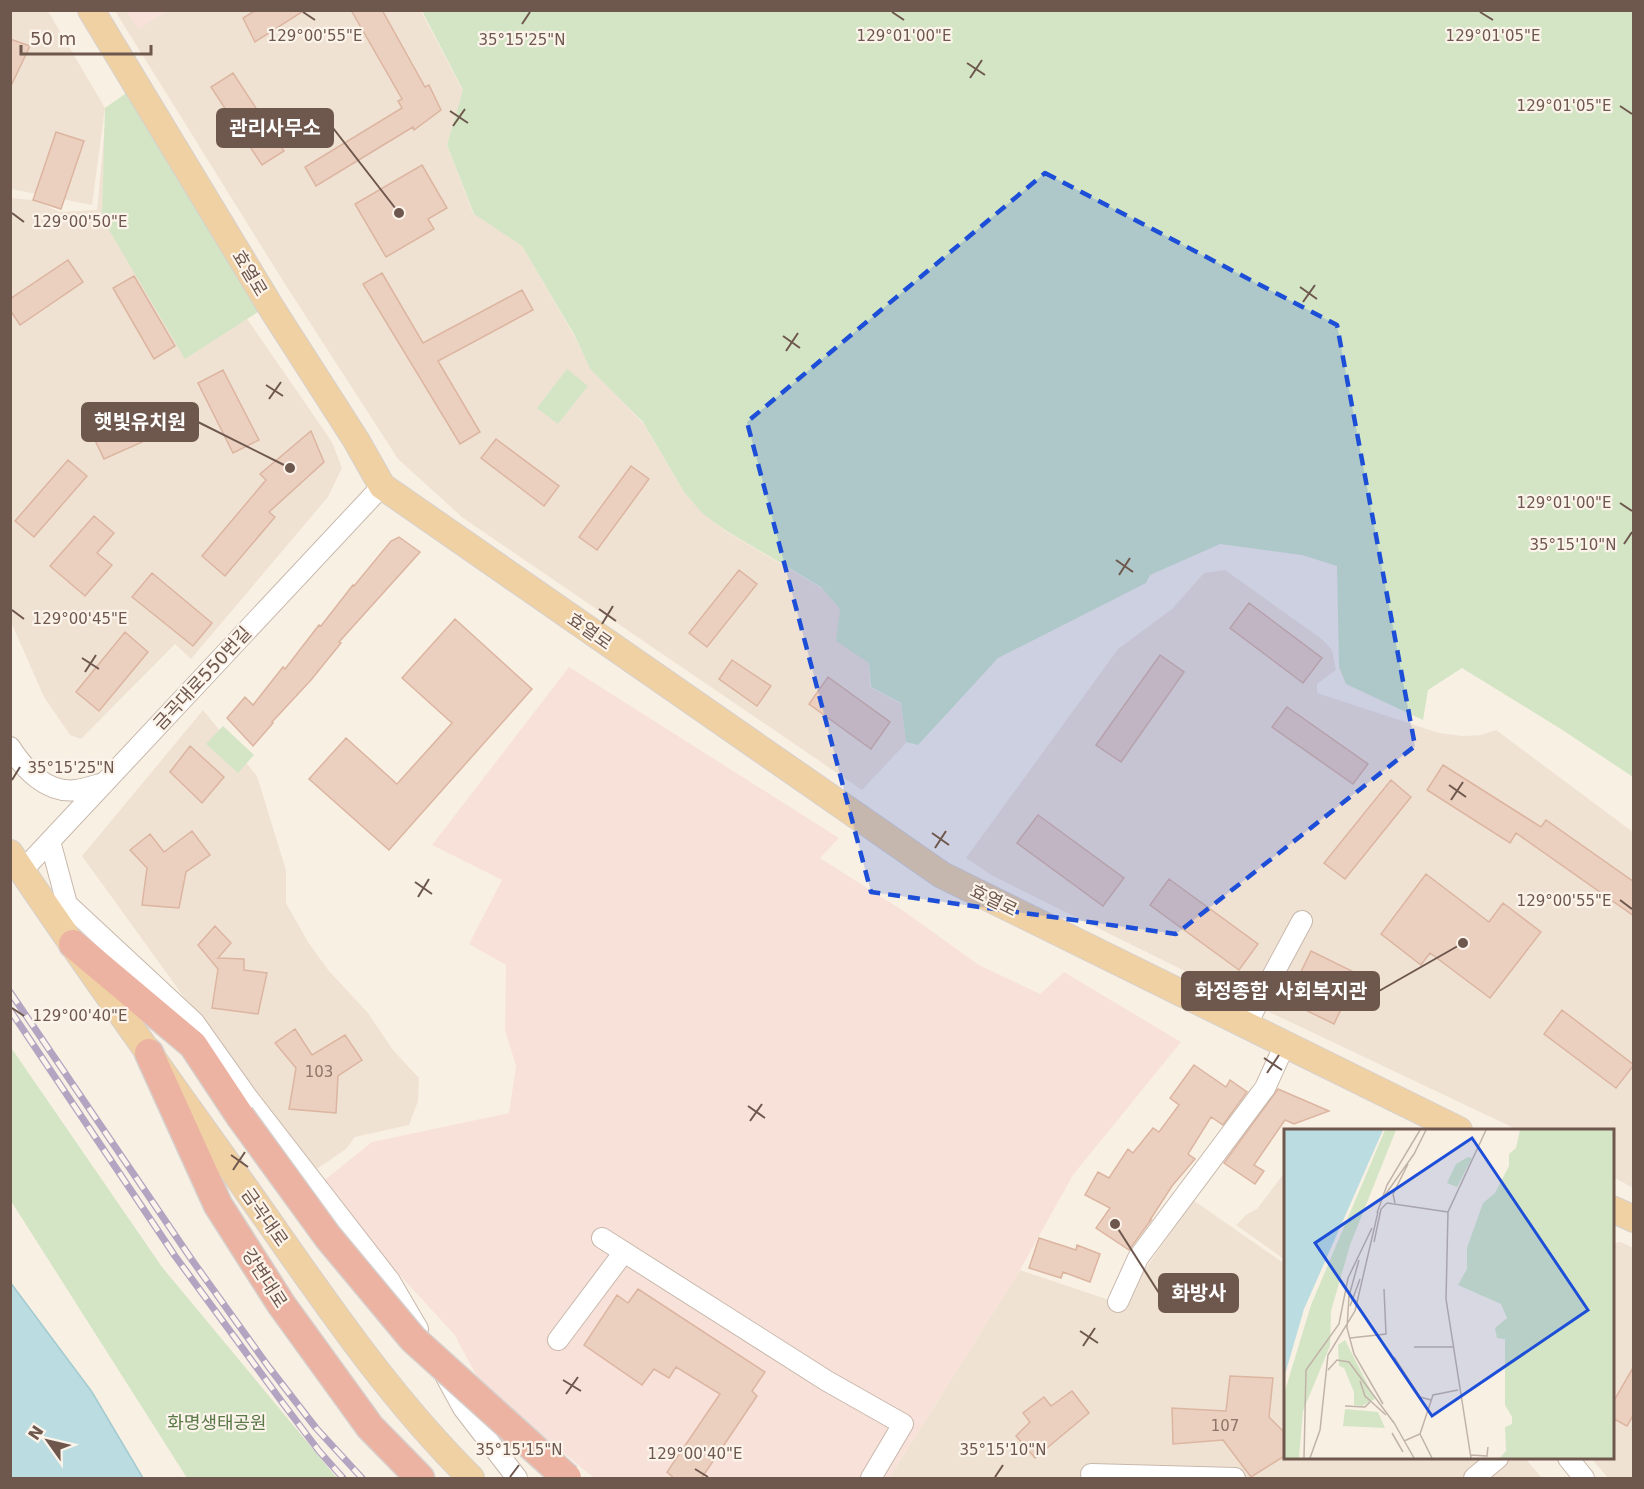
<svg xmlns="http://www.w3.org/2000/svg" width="1644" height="1489" font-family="'DejaVu Sans','Noto Sans KR',sans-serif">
<rect width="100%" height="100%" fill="#f9f0e4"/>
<path fill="#f0e2d3" d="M10,11H48L105,108L92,205L11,189Z
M115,11H421L463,91L447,145L473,213L522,246L576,339L590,368L644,424L684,492L702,512L724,530L823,589L841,610L869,663L870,687L901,704L906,743L862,790L463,518L398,459L283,281Z
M106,114L332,442L342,468L328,497L191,659L175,644L81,739L70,735L44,697L11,622L10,198L33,200L60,212L97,210Z
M1225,570L1323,640L1332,650L1336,670L1317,684V693L1439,733L1463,736L1481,735L1496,730L1633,832V1188L1613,1177L1612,1130H1518L1227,992L991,875L966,858L1118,649L1172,609L1204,573Z
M203,710L257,776L286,870V903L308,942L329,971L368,1013L393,1050L419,1078L418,1101L409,1125L355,1137L346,1149L311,1173L82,856Z
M1285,1172V1260L1236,1225L1247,1214L1257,1209Z
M1193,1200L1285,1264L1286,1458H1525L1542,1478H889L1020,1270L1121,1304Z
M1621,1242L1633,1248V1478H1608L1591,1458H1612V1243Z"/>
<path fill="#f8e1d9" d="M127,11H168L138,29Z
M569,667L839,838L820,858L905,912L979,965L1040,994L1064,972L1181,1042L1073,1175L1020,1270L889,1478H594L481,1384L454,1334L317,1186L372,1142L509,1113L516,1066L505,1030L506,965L469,944L502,880L432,845Z"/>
<path fill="#d3e5c5" d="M422,11H1633V777L1561,729L1462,668L1428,690L1423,720L1346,684L1339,667L1337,566L1302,555L1220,544L1150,575L1146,583L998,658L918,745L906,742L901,703L871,687L869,663L836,641L840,609L821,587L725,530L703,514L684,492L643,422L590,369L575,336L522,246L474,214L447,145L463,90Z
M132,89L261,310L185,359L102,218L105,108Z
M567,369L588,386L558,424L537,408Z
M223,726L254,755L238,773L206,744Z
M10,1046L162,1267L337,1478H187L11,1201Z"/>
<path fill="#bbdce0" stroke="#a3cbd0" stroke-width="1.5" d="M10,1282L92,1392L143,1478H11Z"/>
<path fill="#ebcfbf" stroke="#dcb5a1" stroke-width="1.5" d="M256,10H305L255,42L243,18Z
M351,10H382L425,87L429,85L441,110L414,130L413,127L316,186L305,167L402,108L398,101L402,99Z
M10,39L30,46L10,88Z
M233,73L284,151L262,165L211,87Z
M56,132L84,141L61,209L33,200Z
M422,165L447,208L428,219L434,229L386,257L355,204Z
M68,260L83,282L20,325L10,310V299Z
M382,273L423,343L522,290L533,310L438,361L480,432L460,444L363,284Z
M134,276L175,346L154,359L113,288Z
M223,370L259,440L233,453L198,383Z
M168,405L178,426L104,459L94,438Z
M311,431L324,462L269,512L275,517L225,576L202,556L266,480L260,474Z
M496,439L559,486L544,506L481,458Z
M68,460L87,476L34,537L15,521Z
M631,466L649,479L597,550L579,537Z
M94,516L114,533L97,553L112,565L85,596L50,566Z
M399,537L420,552L339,642L341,643L311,680L272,722L273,723L253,746L227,718L245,697L253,705L283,667L285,669L319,625L321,626L353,585L354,586L391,541Z
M739,570L757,584L707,647L689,633Z
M152,573L212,623L193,646L132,597Z
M1249,603L1322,658L1303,683L1230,628Z
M455,619L532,689L389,850L309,779L346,738L397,784L452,723L402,678Z
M125,632L148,652L99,711L76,692Z
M1160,655L1184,672L1121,762L1096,745Z
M732,660L771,686L757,706L719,679Z
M828,677L890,722L871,749L809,704Z
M1287,707L1368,764L1353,784L1272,727Z
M190,746L224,777L202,803L170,772Z
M1443,765L1541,827L1546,820L1634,882V916L1516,833L1510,843L1427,790Z
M1391,780L1411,797L1345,879L1324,863Z
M1038,815L1124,878L1103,906L1017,843Z
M192,831L210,855L186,872L179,908L142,905L147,868L130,850L150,834L164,852Z
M1426,874L1489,922L1503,903L1541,932L1490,998L1430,953L1421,965L1381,934Z
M1169,879L1258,944L1239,970L1150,905Z
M215,926L231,943L218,958L244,959V970L267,973L258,1014L212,1008L218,969L198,945Z
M1311,951L1358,974L1334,1024L1287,1001Z
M1562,1010L1634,1065L1616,1088L1544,1034Z
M295,1029L312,1055L345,1035L362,1060L338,1076L336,1113L289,1109L296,1068L275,1043Z
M1194,1065L1226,1087L1230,1080L1247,1092L1223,1125L1211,1117L1188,1154L1195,1159L1172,1186L1150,1220H1151L1129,1250L1096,1228L1110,1208L1085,1195L1098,1172L1109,1178L1128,1149L1133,1153L1153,1128L1159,1132L1179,1105L1170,1098Z
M1278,1089L1329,1111L1294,1124L1285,1120L1254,1165L1264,1171L1255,1184L1224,1163Z
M1039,1238L1076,1250L1077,1245L1100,1254L1090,1282L1063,1272L1061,1278L1029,1268Z
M638,1289L765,1372L752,1391L757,1396L701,1479H675L667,1472L720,1394L676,1367L669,1378L654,1369L642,1385L584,1345L617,1295L628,1303Z
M1634,1366V1414L1627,1426L1612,1418V1404Z
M1230,1376L1273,1378L1269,1417L1286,1434V1455L1251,1477L1223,1440L1173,1444L1172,1408L1226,1411Z
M1072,1391L1089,1413L1035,1458L1016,1436L1030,1422L1023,1413L1044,1397L1051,1406Z"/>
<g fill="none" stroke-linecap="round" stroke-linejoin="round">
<g stroke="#c8b8ac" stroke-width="22">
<path id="minor" d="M10,747C24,769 47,794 76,790C85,789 95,785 104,783
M50,841L67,904L194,1022L248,1098L390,1281L418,1329
M22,871L382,486
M1246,1025L1302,921
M602,1238L827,1381L903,1424L871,1478
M1118,1302L1138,1258L1265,1088L1285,1044
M558,1340L624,1252
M445,1375L463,1408L517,1478
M1568,1458L1584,1478
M1091,1474L1235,1478
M1474,1478L1498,1458"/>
</g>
<g stroke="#d6d0cd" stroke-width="28">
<path id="major" d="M91,10L272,309L356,440L382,486L942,875L1459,1130
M10,853C87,968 168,1080 248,1192C318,1291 385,1393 471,1478
M1612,1209L1634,1219"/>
</g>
<g stroke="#d6d0cd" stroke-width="31">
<path id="highway" d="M73,944L193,1045L240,1116
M149,1053L218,1205L281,1304L370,1427L420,1478"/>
</g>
<use href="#minor" stroke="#fff" stroke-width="20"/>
<use href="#major" stroke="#f0d1a4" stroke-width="26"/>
<use href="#highway" stroke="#ecb2a2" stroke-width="28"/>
<g stroke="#b3a4c1" stroke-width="7">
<path id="rail" d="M10,992L192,1260L268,1366L316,1428L362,1478
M10,1010L175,1256L282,1402L319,1451L343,1478"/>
</g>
<use href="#rail" stroke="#fcf4ea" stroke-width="4.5" stroke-dasharray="14" stroke-linecap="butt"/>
<g stroke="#d6d0cd" stroke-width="31" stroke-linecap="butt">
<path id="highway-bridge" d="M240,1116L328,1237L413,1339L567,1478"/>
</g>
<use href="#highway-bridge" stroke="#ecb2a2" stroke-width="28"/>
</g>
<path fill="#1d4ed8" fill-opacity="0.2" stroke="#1d4ed8" stroke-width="4.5" stroke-dasharray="12 8" stroke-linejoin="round" d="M1045,173L1337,325L1415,746L1176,934L871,892L747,422Z"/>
<path fill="none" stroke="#6e574d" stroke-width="2" d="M303,12L315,20M892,12L904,20M1480,12L1493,20M522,24L530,12M967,63L985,75M970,78L982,60M1620,106L1632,114M450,111L468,123M453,126L465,109M12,213L24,222M1300,287L1317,299M1303,302L1315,285M783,336L800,348M786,351L798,333M266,385L283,396M269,399L281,382M1620,503L1632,511M1624,544L1632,532M1116,560L1133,572M1119,575L1130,558M599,609L616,621M12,610L24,619M602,624L613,606M82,658L99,669M85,672L96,655M12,780L20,767M1449,785L1466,797M1451,800L1463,782M932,833L949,845M935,848L946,831M415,882L432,894M418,897L429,879M1620,900L1632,909M12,1008L24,1016M1264,1058L1282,1070M1267,1073L1279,1055M748,1106L765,1118M750,1121L762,1104M231,1155L248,1167M233,1170L245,1152M1080,1331L1098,1343M1083,1346L1095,1328M563,1380L581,1391M566,1394L578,1377M695,1469L708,1477M510,1477L519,1465M995,1477L1003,1465"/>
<g text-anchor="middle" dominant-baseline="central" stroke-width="4.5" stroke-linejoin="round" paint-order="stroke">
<g font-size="15" fill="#8d756a">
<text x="319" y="1072">103</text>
<text x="1225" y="1426">107</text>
</g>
<g font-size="18" fill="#6e574d" stroke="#fcf4ea">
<text transform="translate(250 273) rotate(59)">효열로</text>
<text transform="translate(590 631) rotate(35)">효열로</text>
<text transform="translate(202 678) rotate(-47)">금곡대로550번길</text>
<text transform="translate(994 900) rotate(26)">효열로</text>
<text transform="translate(265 1217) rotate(55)">금곡대로</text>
<text transform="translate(265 1278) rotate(57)">강변대로</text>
</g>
<g font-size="18" fill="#597949" stroke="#fcf4ea">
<text x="217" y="1422">화명생태공원</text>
</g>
</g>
<g transform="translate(1284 1129)">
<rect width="330" height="330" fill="#f9f0e4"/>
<path d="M101,1H112L66,116L47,182L46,217L19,282L15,329H0V265L27,176ZM225,1H330V329H216L222,322L221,298L228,295V288L221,276V210L213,209L211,199L223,189L217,175L174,156L183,140V119L199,74L211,64L225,37V25L232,19L236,1ZM184,28L188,29L173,58L163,54L172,35ZM61,211L91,270L78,277L70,276V263L60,239L55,237L54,216ZM61,280L94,283L101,299L59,297Z" fill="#d3e5c5"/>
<path d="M0,1H99L20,180L0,249Z" fill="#bbdce0"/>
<path fill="none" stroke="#c1b3a8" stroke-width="1.5" d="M101,66L130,25L142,1M103,74L164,83M111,74L109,65L124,35M93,84L103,56L136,1M90,113L97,80L103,74M75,131L65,167L63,199L70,225L99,275M66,177L76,150M66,209L102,205L100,160M130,218H169M110,228L136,268L147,271M44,241L53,231L65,233L110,294M76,252L81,267L102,286M61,277L81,278L86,273M109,292L130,329M108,304L119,323M136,305L148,329M120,312L136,305L149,266L174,261M187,326L203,327L204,318M20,329L22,241L55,195L64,149L88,99M26,329L36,301L44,226L71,182L94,83M187,329L162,170L164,83L202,1"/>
<path fill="#1d4ed8" fill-opacity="0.15" stroke="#1d4ed8" stroke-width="3" d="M188,9L304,181L148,287L31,114Z"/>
<rect width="330" height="330" fill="none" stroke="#6e574d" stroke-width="3"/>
</g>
<g font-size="15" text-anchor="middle" fill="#6e574d" stroke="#fcf4ea" stroke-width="4.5" stroke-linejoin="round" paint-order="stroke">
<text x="315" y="41">129°00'55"E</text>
<text x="904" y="41">129°01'00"E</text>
<text x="1493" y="41">129°01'05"E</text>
<text x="522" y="45">35°15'25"N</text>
<text x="1564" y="111">129°01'05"E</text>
<text x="80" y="227">129°00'50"E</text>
<text x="1564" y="508">129°01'00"E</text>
<text x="1573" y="550">35°15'10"N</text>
<text x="80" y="624">129°00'45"E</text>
<text x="71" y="773">35°15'25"N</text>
<text x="1564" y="906">129°00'55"E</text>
<text x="80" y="1021">129°00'40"E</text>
<text x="519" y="1455">35°15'15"N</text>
<text x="1003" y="1455">35°15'10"N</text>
<text x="695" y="1459">129°00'40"E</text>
</g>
<path fill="none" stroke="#6e574d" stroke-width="2" d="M399 213L333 128M290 468L198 422M1463 943L1379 991M1115 1224L1159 1293"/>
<g fill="#6e574d" stroke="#fcf4ea" stroke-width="2">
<circle cx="399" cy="213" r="6"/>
<circle cx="290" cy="468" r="6"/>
<circle cx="1463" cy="943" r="6"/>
<circle cx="1115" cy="1224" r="6"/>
</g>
<g fill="#6e574d" stroke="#6e574d" stroke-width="2">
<rect x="217" y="109" width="116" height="38" rx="6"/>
<rect x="82" y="403" width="116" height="38" rx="6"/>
<rect x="1182" y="972" width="197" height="38" rx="6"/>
<rect x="1159" y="1274" width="79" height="38" rx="6"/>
</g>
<g font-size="20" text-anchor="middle" font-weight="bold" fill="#fff">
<text x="275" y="135">관리사무소</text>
<text x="140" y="429">햇빛유치원</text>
<text x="1281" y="998">화정종합 사회복지관</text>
<text x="1199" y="1300">화방사</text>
</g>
<rect width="1644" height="1489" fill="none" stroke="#6e574d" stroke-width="24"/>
<g transform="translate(48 1441) rotate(304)" stroke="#fcf4ea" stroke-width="4.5" paint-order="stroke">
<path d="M0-4.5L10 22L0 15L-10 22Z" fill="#6e574d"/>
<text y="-9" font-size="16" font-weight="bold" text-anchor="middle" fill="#6e574d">N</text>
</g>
<path d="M21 45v9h130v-9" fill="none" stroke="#6e574d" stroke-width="3"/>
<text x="30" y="45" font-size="18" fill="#6e574d" stroke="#fcf4ea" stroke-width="4.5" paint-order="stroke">50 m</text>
</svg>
